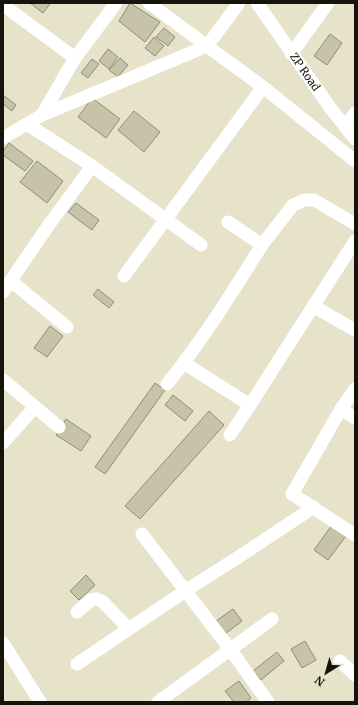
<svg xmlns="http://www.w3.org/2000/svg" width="358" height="705" font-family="Merriweather,serif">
<rect width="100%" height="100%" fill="#e7e3ca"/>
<path fill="#c7c3ab" stroke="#918e76" d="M30,3H51L43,13Z
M130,3L160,22L145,42L119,21Z
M164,28L175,37L168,46L156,37Z
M330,34L342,43L327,65L314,56Z
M154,37L164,46L155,56L145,48Z
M108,49L118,57L109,69L99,61Z
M120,58L128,65L118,77L109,70Z
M92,59L99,64L88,78L81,73Z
M3,95L16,105L12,111L3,104Z
M92,98L120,119L106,138L78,117Z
M134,111L160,132L144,152L118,130Z
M9,143L33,161L25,171L3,155V151Z
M37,161L63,181L47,203L20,182Z
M76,203L99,220L92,230L68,212Z
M98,289L114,302L109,308L93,295Z
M50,326L63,336L47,357L34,348Z
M155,383L165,390L105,474L95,467Z
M173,395L193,411L185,421L165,405Z
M209,411L224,425L140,519L125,506Z
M66,419L91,436L81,451L56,435Z
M332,525L346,536L328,560L314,550Z
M86,575L95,585L79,600L70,591Z
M233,609L242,621L225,634L216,621Z
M305,641L316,660L302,668L291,649Z
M277,652L284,661L261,680L253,671Z
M239,681L251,698L246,702H234L225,691Z"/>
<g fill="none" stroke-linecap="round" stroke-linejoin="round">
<g stroke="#fff" stroke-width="13">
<path d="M149,3L207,46L239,3"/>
<path id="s1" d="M257,3L329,106L355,139"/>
<path d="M3,5L75,58"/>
<path d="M291,54L328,3"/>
<path d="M42,115L75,58L116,3"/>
<path d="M27,124L92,166L201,245"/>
<path d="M345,127L355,113"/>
<path d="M3,138L42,115L207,46L263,87L355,161"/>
<path d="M262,245L293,205L305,200H314L355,224"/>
<path d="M124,276L263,87"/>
<path d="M11,281L67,327"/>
<path d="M3,292L48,226L92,166"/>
<path d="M313,306L355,330"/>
<path d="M184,363L250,405"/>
<path d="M3,380L59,427"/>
<path d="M167,384C202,341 232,293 262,245L228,222"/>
<path d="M355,389L341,409L292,494L355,535"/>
<path d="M341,409L355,418"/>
<path d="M230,435L250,405L355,241"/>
<path d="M3,443L35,407"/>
<path d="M142,534L230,649L268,702"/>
<path d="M77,612L91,600L96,599L102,601L129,629"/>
<path d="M3,643L40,702"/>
<path d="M340,661L355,675"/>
<path d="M77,664L185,591L234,560L314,507"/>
<path d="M158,702L272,619"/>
</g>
</g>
<g text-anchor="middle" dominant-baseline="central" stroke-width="3" stroke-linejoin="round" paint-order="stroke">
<g font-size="11" fill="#16150c" stroke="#e7e3ca">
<text stroke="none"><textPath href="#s1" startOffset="84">ZP Road</textPath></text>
</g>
</g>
<rect width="358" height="705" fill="none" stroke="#16150c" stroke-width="8"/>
<g transform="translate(326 673) rotate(217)" stroke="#e7e3ca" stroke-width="3" paint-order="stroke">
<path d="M0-3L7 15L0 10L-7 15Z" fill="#16150c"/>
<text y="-6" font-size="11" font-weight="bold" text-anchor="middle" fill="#16150c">N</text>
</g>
</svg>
